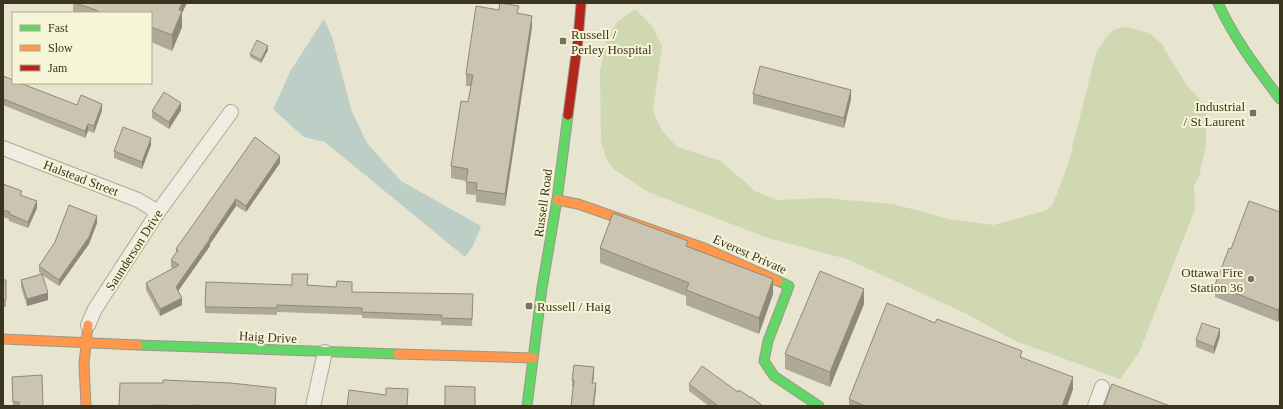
<svg xmlns="http://www.w3.org/2000/svg" width="1283" height="409" font-family="Georgia,serif">
<rect width="100%" height="100%" fill="#e7e4d0"/>
<path fill="#d0d8b2" d="M635,9L652,26L662,46L653,111L662,131L677,147L721,161L755,191L776,200L824,198L893,204L949,219L993,225L1045,211L1053,204L1068,164L1096,53L1107,36L1115,29L1126,27L1149,33L1161,43L1186,84L1202,102L1206,112V145L1199,177L1194,186L1195,209L1139,353L1120,379L1015,341L967,314L847,259L768,238L648,192L614,169L607,161L601,141L600,72L606,41L617,22Z"/>
<path fill="#bccec6" d="M324,19L332,37L352,112L367,143L401,181L481,226L473,246L465,257L325,142L304,137L273,109L291,70Z"/>
<g fill="none" stroke-linecap="round" stroke-linejoin="round">
<g stroke="#ada999" stroke-width="16">
<path id="street" d="M3,148L138,200L158,212
M88,325L95,309L158,212L231,112
M313,406L325,352
M1095,406L1102,387"/>
</g>
<g stroke="#9c9889" stroke-width="11">
<path id="fast" d="M1218,3C1235,40 1256,67 1280,99
M778,281L789,286L768,341L764,361L774,376L819,406
M138,345L398,354
M527,406L542,288L557,200L568,115"/>
</g>
<g stroke="#9c9889" stroke-width="11">
<path id="slow" d="M557,200L578,204L704,248L778,281
M3,339L138,345
M398,354L533,358
M86,406L84,364L88,325"/>
</g>
<g stroke="#9c9889" stroke-width="11">
<path id="jam" d="M568,115L578,40L581,3"/>
</g>
<use href="#street" stroke="#efede2" stroke-width="14"/>
<use href="#fast" stroke="#63d668" stroke-width="9"/>
<use href="#slow" stroke="#ff974d" stroke-width="9"/>
<use href="#jam" stroke="#b3261e" stroke-width="9"/>
</g>
<path fill="#afa998" d="M73,3H187L182,13V27L172,51L151,42V13H73Z
M519,14L532,27L505,206L476,202V195L466,194V181L451,178V166L468,102L471,86H466V74Z
M268,50L261,63L250,57V54Z
M3,76L35,89L77,105L102,110L94,133L88,131L85,138L3,105Z
M753,94L851,99L844,128L753,104Z
M181,110L169,129L152,118V111Z
M151,145L142,169L114,158V151Z
M280,163L246,212L236,206L210,244V246L178,291L182,305L160,316L146,290V283L173,268L171,267V260L176,253V249Z
M3,184L22,195L37,208L28,228L9,221V219L3,217Z
M1280,212L1278,322L1215,297V285L1231,249Z
M97,223L89,244L59,286L42,275L48,300L27,306L21,287V280L41,274L39,272V266Z
M688,246L773,294L759,334L686,305V296L600,263V248Z
M3,280H6V307H3Z
M308,285L352,292L473,301L472,326L441,325V321L362,318V315L277,312V315L205,313V307Z
M864,304L830,387L785,369V354Z
M935,323L1022,357L1073,389L1067,406H849V399Z
M1220,336L1214,354L1196,347V340Z
M594,374L593,383L596,390L572,387V380Z
M12,377L43,406H13Z
M689,384L738,392L751,398L763,406H709L689,391Z
M276,395L275,406H119Z"/>
<path fill="#8e897c" d="M181,3H187L182,13V27L172,51V35Z
M532,16V27L505,206V194Z
M268,46V50L261,63V60Z
M851,90V99L844,128V118Z
M181,103V110L169,129V122Z
M102,104V110L94,133V126Z
M88,124V131L85,138V131Z
M151,138V145L142,169V162Z
M280,156V163L246,212V206Z
M236,199V206L210,244V246L176,294V287L209,239Z
M37,201V208L28,228V222Z
M97,216V223L89,244L59,286V280Z
M773,279V294L759,334V318Z
M864,289V304L830,387V372Z
M48,293V300L27,306V299Z
M182,298V305L160,316V309Z
M1280,306V318L1278,322V310Z
M1220,329V336L1214,354V347Z
M594,367V374L592,390V383Z
M1073,377V389L1067,406H1062Z
M596,383V390L594,406H593Z"/>
<path fill="#cbc4b1" stroke="#8e897c" d="M75,3H182L179,10L182,11L172,35L151,27V13H100L96,10Z
M500,3L519,6L517,13L532,16L505,194L476,190L477,183L466,182L468,169L451,166L461,101L468,102L473,75L466,74L476,6L499,10Z
M257,40L268,46L261,60L250,54Z
M760,66L851,90L844,118L753,94Z
M3,76L13,80V83H20L77,105L81,95L102,104L94,126L88,124L85,131L3,99Z
M164,92L181,103L169,122L152,111Z
M123,127L151,138L142,162L114,151Z
M255,137L280,156L246,206L236,199L209,239H210L176,287L182,298L160,309L146,283L179,265L171,260L178,250L176,249Z
M3,184L22,191L20,195L37,201L28,222L9,214L10,212L3,210Z
M1249,201L1280,212V306L1278,310L1215,285L1229,248L1231,249Z
M69,205L97,216L89,237L59,280L39,266L55,242Z
M613,213L688,241L686,246L773,279L759,318L686,290L689,283L600,248Z
M820,271L864,289L830,372L785,354Z
M42,274L48,293L27,299L21,280Z
M292,274H308L307,285L336,287L337,281L352,282V292L473,294L472,319L441,318L442,315L362,312V308L277,305V308L205,307L206,282L292,285Z
M3,280H6V300H3Z
M887,303L935,323L937,319L1022,351L1020,357L1073,377L1062,406H865L849,399Z
M1202,323L1220,329L1214,347L1196,340Z
M574,365L594,367L592,383H596L593,406H571L574,380H572Z
M702,366L738,392L739,390L751,398V397L763,406H718L689,384Z
M42,375L43,406H19V402H13L12,377Z
M163,380L231,383L276,388L275,406H210L193,405V406H184L153,405V406H119L120,383H163Z
M1112,384L1170,406H1104Z
M445,386L475,387V406H445Z
M386,388L408,389L407,406H347L349,390L386,395Z"/>
<g fill="#78725e" stroke="#f7f5d7" stroke-width="1.5">
<rect x="559" y="37" width="8" height="8" rx="2"/>
<rect x="1249" y="109" width="8" height="8" rx="2"/>
<circle cx="1251" cy="279" r="4"/>
<rect x="525" y="302" width="8" height="8" rx="2"/>
</g>
<g text-anchor="middle" dominant-baseline="central" stroke-width="4" stroke-linejoin="round" paint-order="stroke">
<g font-size="13" fill="#3d3420" stroke="#f7f5d7" text-anchor="start">
<text x="571" y="34">Russell /<tspan x="571" dy="15">Perley Hospital</tspan></text>
<text x="1245" y="106" text-anchor="end">Industrial<tspan x="1245" dy="15">/ St Laurent</tspan></text>
<text x="1243" y="272" text-anchor="end">Ottawa Fire<tspan x="1243" dy="15">Station 36</tspan></text>
<text x="537" y="306">Russell / Haig</text>
</g>
<g font-size="13" fill="#3d3420" stroke="#f7f5d7">
<text transform="translate(81 178) rotate(21)">Halstead Street</text>
<text transform="translate(543 203) rotate(-82)">Russell Road</text>
<text transform="translate(134 250) rotate(-57)">Saunderson Drive</text>
<text transform="translate(750 254) rotate(24)">Everest Private</text>
<text transform="translate(268 337) rotate(3)">Haig Drive</text>
</g>
</g>
<rect width="1283" height="409" fill="none" stroke="#3d3420" stroke-width="8"/>
<rect x="12" y="12" width="140" height="72" fill="#f7f5d7" stroke="#ada88e"/>
<rect x="20" y="25" width="20" height="6" fill="#63d668" stroke="#ada88e"/>
<text x="48" y="32" font-size="12" fill="#3d3420">Fast</text>
<rect x="20" y="45" width="20" height="6" fill="#ff974d" stroke="#ada88e"/>
<text x="48" y="52" font-size="12" fill="#3d3420">Slow</text>
<rect x="20" y="65" width="20" height="6" fill="#b3261e" stroke="#ada88e"/>
<text x="48" y="72" font-size="12" fill="#3d3420">Jam</text>
</svg>
